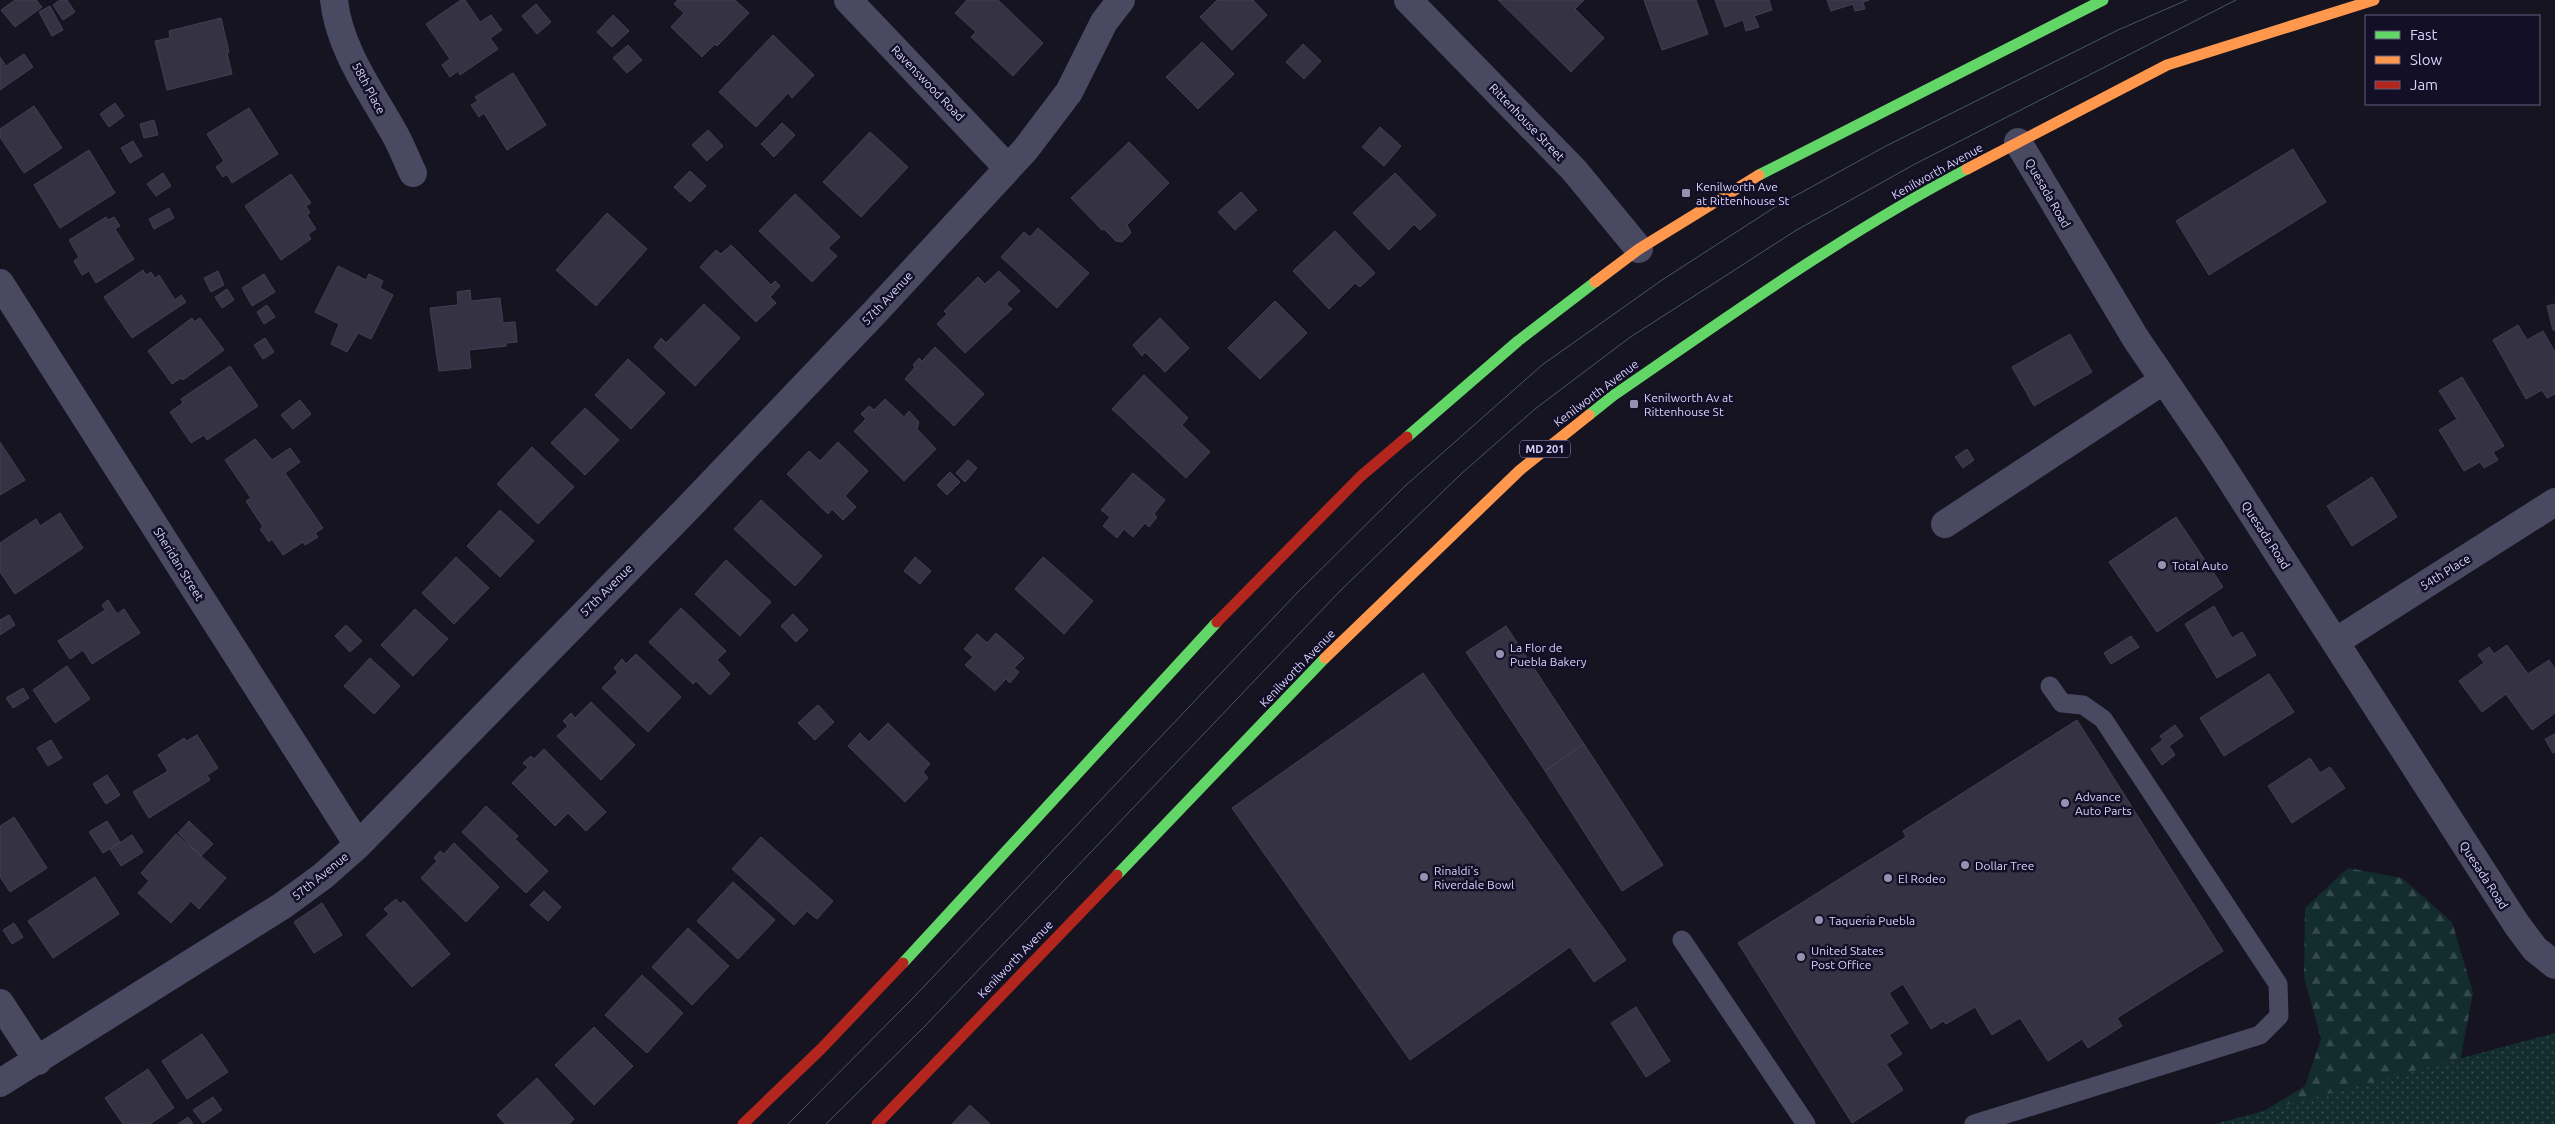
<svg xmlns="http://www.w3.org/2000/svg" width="2555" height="1124" font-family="Ubuntu,sans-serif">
<defs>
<pattern id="forest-firs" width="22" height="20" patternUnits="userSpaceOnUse" patternTransform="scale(1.25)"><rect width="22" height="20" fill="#132c2d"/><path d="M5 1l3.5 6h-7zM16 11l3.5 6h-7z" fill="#354a4c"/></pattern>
<pattern id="park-dots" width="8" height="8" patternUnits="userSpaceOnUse" patternTransform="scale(1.25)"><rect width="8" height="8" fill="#132c2d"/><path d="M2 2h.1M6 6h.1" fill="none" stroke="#354a4c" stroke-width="1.8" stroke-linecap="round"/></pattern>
</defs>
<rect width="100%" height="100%" fill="#161421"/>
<path fill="url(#forest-firs)" d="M2348,868L2402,878L2452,922L2473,993L2461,1056L2467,1105L2218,1124L2264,1111L2305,1086L2321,1039L2304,977L2305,908Z"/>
<path fill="url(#park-dots)" d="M2555,1033V1124H2215Z"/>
<path fill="#343243" stroke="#433f54" d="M15,0H36L42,7L15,27L1,10Z
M60,0H67L75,12L63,20L53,5Z
M461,0H465L480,22L491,15L502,30L490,38L498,49L460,75L458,71L450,77L442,65L450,59L426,24Z
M678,0H735L749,13L717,46L715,44L702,57L671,27L684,13L674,4Z
M967,0H998L1043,43L1013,76L971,37L976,32L955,13Z
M1217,0H1253L1267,15L1232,50L1200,17Z
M1498,0H1584L1575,9L1604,38L1571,72Z
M1644,0H1696L1708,34L1662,50Z
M1715,0H1769L1772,10L1754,16L1759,27L1746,31L1743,20L1725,27Z
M1827,0H1869L1863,2L1865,9L1855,11L1853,4L1831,11Z
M536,4L551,22L537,34L522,16Z
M50,6L63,30L52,36L39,12Z
M613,15L629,31L612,47L597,32Z
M221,18L229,52L227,53L232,74L167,90L155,41L170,38L169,31Z
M773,35L814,75L792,98L788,93L756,127L719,92Z
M1202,42L1234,74L1198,109L1166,77Z
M1303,44L1321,61L1304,79L1286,62Z
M628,45L642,60L627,73L613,58Z
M24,54L33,67L0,90V57L6,66Z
M513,73L546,125L507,150L484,113L479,117L471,105L478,101L475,97Z
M115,103L124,116L109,127L100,114Z
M34,106L62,148L24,173L0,137V129Z
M249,108L278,154L232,183L227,174L223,177L216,167L224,161L207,134Z
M154,120L158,135L144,138L140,124Z
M782,123L795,135L774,157L761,144Z
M1380,127L1401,146L1384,166L1362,147Z
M708,130L723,146L707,161L692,145Z
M870,132L908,167L861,217L823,182Z
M133,141L142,156L130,163L121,148Z
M1129,142L1169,183L1127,225L1131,233L1122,242L1116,241L1104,229L1102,230L1071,198Z
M2293,149L2326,202L2209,275L2176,221Z
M89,150L115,193L60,228L34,185Z
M690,171L706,186L690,202L674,187Z
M163,173L171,186L156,196L147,184Z
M1395,173L1436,215L1420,230L1414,224L1389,250L1353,213Z
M291,174L311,203L306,206L310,213L307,215L316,229L308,234L311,239L281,260L245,206Z
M1241,192L1257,210L1235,230L1218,212Z
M795,194L840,237L828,248L837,256L812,282L759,231Z
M169,208L174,218L154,229L149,219Z
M607,213L647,249L596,306L556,270Z
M106,217L108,220L114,217L120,226L115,229L134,259L96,283L89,271L82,275L74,261L79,257L69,240Z
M1038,228L1089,273L1057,308L1001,257L1024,232L1030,237Z
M1335,231L1375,273L1360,287L1355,283L1329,309L1293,271Z
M731,245L771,285L775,281L780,286L770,297L776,303L756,322L700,267L716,250L721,254Z
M338,266L366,280L369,274L383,281L380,288L393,295L371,339L358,333L347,352L331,344L339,324L315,312Z
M143,270L146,275L151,272L155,278L159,275L175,300L181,295L186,302L132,338L104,297Z
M218,271L224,285L211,292L204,278Z
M999,271L1020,291L1006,304L1012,309L965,353L937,324L947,314L944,311L978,277L985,284Z
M264,274L275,292L252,306L242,288Z
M227,289L234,300L222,308L215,297Z
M470,290L471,301L500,298L503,323L515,322L517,342L506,343V346L469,350L471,368L439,371L430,308L458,305L457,292Z
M1275,301L1307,333L1260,379L1228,348Z
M704,304L740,338L695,386L654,347L661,338L666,343Z
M2555,304V330H2553L2547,306Z
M267,305L275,317L264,324L257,312Z
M192,318L194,322L200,318L224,350L183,380L181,378L172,384L148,351Z
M1160,318L1189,348L1165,372L1145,352L1142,356L1133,345Z
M2518,325L2527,340L2543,331L2555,352V394L2547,398L2542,390L2526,399L2493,340Z
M2070,334L2092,372L2034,406L2012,367Z
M265,338L274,352L263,359L254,345Z
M935,347L984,394L954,426L905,379L915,367L913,365L919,358L922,361Z
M628,359L665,393L631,429L595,395Z
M230,366L258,406L207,440L204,435L191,443L170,412L183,403L181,399Z
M1144,375L1188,418L1182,425L1210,452L1186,478L1112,409Z
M2462,377L2504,446L2493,452L2498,460L2484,468L2480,462L2464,471L2439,430L2457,419L2439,391Z
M885,399L904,417L909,411L919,422L917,429L936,449L904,481L854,431L866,419L861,414L869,406L874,410Z
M300,400L311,414L293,429L281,415Z
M585,408L619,440L585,475L551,443Z
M255,439L272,460L290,448L300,462L285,473L323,528L315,533L318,537L305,545L303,542L283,555L272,539L269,542L260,529L263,527L246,501L251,498L225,460Z
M0,442L25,480L0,495Z
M838,442L868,471L845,496L856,507L843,520L832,509L828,514L787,474L809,451L820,461Z
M532,447L574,487L538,524L497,484Z
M1967,449L1974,460L1963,468L1955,457Z
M968,460L977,468L965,482L956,473Z
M950,472L960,482L947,495L937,485Z
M1133,473L1165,500L1154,514L1157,517L1149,527L1145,523L1133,537L1124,529L1117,538L1103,526L1110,517L1101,510Z
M2372,477L2397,517L2352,546L2327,506Z
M761,500L822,556L795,586L734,529Z
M500,510L534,541L500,577L467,546Z
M60,513L83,548L15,594L0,572V543L36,519L40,526Z
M2176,517L2223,587L2157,632L2109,562Z
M456,557L489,588L454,624L422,593Z
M915,557L931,571L920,584L904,571Z
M1043,557L1093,601L1064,634L1015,589Z
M726,560L771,602L740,636L695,594Z
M108,600L117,614L124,609L140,633L92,664L83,650L70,659L58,641L105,610L102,605Z
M2214,606L2232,638L2242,632L2256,655L2217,678L2185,624Z
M681,608L726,651L717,660L730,674L710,695L696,681L693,684L649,642Z
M415,609L448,639L413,676L381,645Z
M793,614L808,630L796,642L781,626Z
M9,615L15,625L0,635V620Z
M346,625L362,641L350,652L335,636Z
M1506,626L1584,744L1545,771L1466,652Z
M996,633L1024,658L1014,668L1019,672L1010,683L1006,679L995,691L965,665L973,657L964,649L977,634L987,643Z
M2131,636L2139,647L2111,664L2104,653Z
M2507,645L2528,674L2549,660L2555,669V713L2532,730L2506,694L2482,712L2459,681L2484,663L2478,655L2489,647L2494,654Z
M636,654L681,697L648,732L602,688L618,672L614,668L622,659L626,664Z
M370,658L400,686L374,714L344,686Z
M67,666L90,699L55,723L33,690Z
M1423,673L1626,960L1594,982L1570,947L1410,1060L1232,808Z
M2269,674L2294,712L2224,756L2200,718Z
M23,688L29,698L13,708L6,698Z
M591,702L635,745L601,780L557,736L568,726L563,721L571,713L575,718Z
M818,705L834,722L815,740L798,723Z
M2077,720L2223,951L2117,1018L2122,1026L2088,1048L2082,1039L2048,1061L2020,1018L1992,1035L1975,1007L1946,1024L1943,1021L1931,1029L1903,984L1889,993L1908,1023L1889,1035L1902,1054L1886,1064L1903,1090L1852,1123L1738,943L1906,837L1903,831Z
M888,723L930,764L923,772L928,778L905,802L848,746L860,733L869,742Z
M2175,725L2183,736L2169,746L2175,755L2162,765L2151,749L2163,740L2160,736Z
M2555,734V752L2553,753L2545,739Z
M197,735L218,768L207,775L210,780L149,818L133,792L168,771L158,755L184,738L187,741Z
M51,740L62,758L48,766L37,748Z
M1584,744L1663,865L1622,891L1545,771Z
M544,749L606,812L586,831L568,813L555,826L512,783L528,767L523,763L531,756L534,759Z
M2310,758L2320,773L2330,767L2345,788L2292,823L2268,786Z
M107,775L120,795L106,804L93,784Z
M486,806L518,836L515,839L548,871L526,893L462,832Z
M14,817L47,868L10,892L0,877V826Z
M107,821L120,842L103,853L89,832Z
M189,821L213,844L201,856L178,833Z
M176,834L226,878L199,909L191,901L171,923L138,893L149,881L141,873Z
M132,835L143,852L121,866L110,849Z
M761,837L833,901L817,919L807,911L794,925L732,869Z
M454,843L499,887L466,922L421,878L437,861L434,858L440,851L444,854Z
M95,877L119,914L53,958L28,921Z
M733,882L775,920L738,959L697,921Z
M544,891L561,907L548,921L530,905Z
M396,899L400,904L404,901L450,954L412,987L366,935L389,914L384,909Z
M322,903L342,935L314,953L294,922Z
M14,923L23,937L12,944L3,930Z
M688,928L729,966L692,1005L652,967Z
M642,975L683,1013L647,1053L605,1015Z
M1636,1007L1670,1061L1646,1077L1611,1023Z
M594,1027L633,1066L594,1105L555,1065Z
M202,1034L228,1072L187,1099L162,1061Z
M148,1069L174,1108L150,1124H123L105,1098Z
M537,1078L574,1119L569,1124H505L497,1115Z
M213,1097L222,1110L203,1123L193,1110Z
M970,1105L990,1124H952Z
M188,1117L193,1124H178Z"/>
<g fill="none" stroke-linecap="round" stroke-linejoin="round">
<path stroke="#4a4962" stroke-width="19" d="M1682,940L1806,1124
M1974,1124L2260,1035L2279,1016L2278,984L2103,719L2083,705L2062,703L2050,686"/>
<path stroke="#4a4962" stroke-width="28" d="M334,0C339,48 370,90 393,131C401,144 406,159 413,173
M848,0L1007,167
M1408,0L1574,170L1639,249
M2018,142L2136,339L2211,449L2517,925L2535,949L2555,965
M0,283L358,845
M1945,524L2164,380
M2335,642L2555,502
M0,1003L38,1061
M0,1083L282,906L323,876L358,845L685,511L876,311L1025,150L1069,92L1104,22L1121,0"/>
<path stroke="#63d668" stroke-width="11" d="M1759,175L2103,0
M1589,415L1614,395C1729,316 1843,234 1967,169
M1407,437L1518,341L1595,282
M1117,875L1325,658
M903,963L1217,622"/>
<path stroke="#ff974d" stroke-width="11" d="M1967,169L2167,65L2374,0
M1595,282L1639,249L1759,175
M1325,658L1520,470L1589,415"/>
<path stroke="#b3261e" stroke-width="11" d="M1217,622L1361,476L1407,437
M743,1124L821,1049L903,963
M877,1124L1117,875"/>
<path stroke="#43596b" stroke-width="1" d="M788,1124L914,997L1297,593L1404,487L1542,365L1662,280L1775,207L1886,146L2118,30L2187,0
M826,1124L925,1026L1340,591L1461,474L1535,409L1629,338L1795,231L1915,164L2236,0"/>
</g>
<g fill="#9591b1" stroke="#130f26" stroke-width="2">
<rect x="1681" y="188" width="10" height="10" rx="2.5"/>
<rect x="1629" y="399" width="10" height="10" rx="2.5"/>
<circle cx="2162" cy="565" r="5"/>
<circle cx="1500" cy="654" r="5"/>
<circle cx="2065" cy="803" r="5"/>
<circle cx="1965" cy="865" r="5"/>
<circle cx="1424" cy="877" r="5"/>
<circle cx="1888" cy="878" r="5"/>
<circle cx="1819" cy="920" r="5"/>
<circle cx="1801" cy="957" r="5"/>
</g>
<g text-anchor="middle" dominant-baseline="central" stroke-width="5" stroke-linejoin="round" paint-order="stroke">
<rect fill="#130f26" stroke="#9e99be" stroke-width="1" x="1520" y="440.5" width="50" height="17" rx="4"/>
<g font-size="11" font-weight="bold" fill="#d9d4ff">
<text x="1545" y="449">MD 201</text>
</g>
<g font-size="12" fill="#d9d4ff" stroke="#130f26">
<text transform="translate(928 83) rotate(46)">Ravenswood Road</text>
<text transform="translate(369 88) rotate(62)">58th Place</text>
<text transform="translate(1527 122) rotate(46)">Rittenhouse Street</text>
<text transform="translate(1937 171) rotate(-29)">Kenilworth Avenue</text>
<text transform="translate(2048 193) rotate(60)">Quesada Road</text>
<text transform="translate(887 298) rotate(-47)">57th Avenue</text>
<text transform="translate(1596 393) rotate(-37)">Kenilworth Avenue</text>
<text transform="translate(2266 535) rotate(57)">Quesada Road</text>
<text transform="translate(179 564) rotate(58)">Sheridan Street</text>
<text transform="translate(2445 572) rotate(-32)">54th Place</text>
<text transform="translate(606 590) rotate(-45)">57th Avenue</text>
<text transform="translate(1297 668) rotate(-46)">Kenilworth Avenue</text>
<text transform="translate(2484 875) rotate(57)">Quesada Road</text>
<text transform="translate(320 876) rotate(-39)">57th Avenue</text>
<text transform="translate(1015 959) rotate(-46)">Kenilworth Avenue</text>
</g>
<g font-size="12" fill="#d9d4ff" stroke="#130f26" text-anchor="start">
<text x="1696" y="186">Kenilworth Ave<tspan x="1696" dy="14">at Rittenhouse St</tspan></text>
<text x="1644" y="397">Kenilworth Av at<tspan x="1644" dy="14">Rittenhouse St</tspan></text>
<text x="2172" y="565">Total Auto</text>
<text x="1510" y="647">La Flor de<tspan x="1510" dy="14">Puebla Bakery</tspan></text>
<text x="2075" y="796">Advance<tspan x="2075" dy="14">Auto Parts</tspan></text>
<text x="1975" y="865">Dollar Tree</text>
<text x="1434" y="870">Rinaldi's<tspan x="1434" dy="14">Riverdale Bowl</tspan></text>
<text x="1898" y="878">El Rodeo</text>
<text x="1829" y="920">Taqueria Puebla</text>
<text x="1811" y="950">United States<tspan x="1811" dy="14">Post Office</tspan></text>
</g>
</g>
<rect x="2365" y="15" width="175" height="90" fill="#130f26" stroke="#625e7d"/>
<rect x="2375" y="31" width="25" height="8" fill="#63d668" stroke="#625e7d"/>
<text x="2410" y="40" font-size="15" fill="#d9d4ff">Fast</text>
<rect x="2375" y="56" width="25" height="8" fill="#ff974d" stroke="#625e7d"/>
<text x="2410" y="65" font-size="15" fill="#d9d4ff">Slow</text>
<rect x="2375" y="81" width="25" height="8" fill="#b3261e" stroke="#625e7d"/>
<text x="2410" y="90" font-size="15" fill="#d9d4ff">Jam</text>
</svg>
